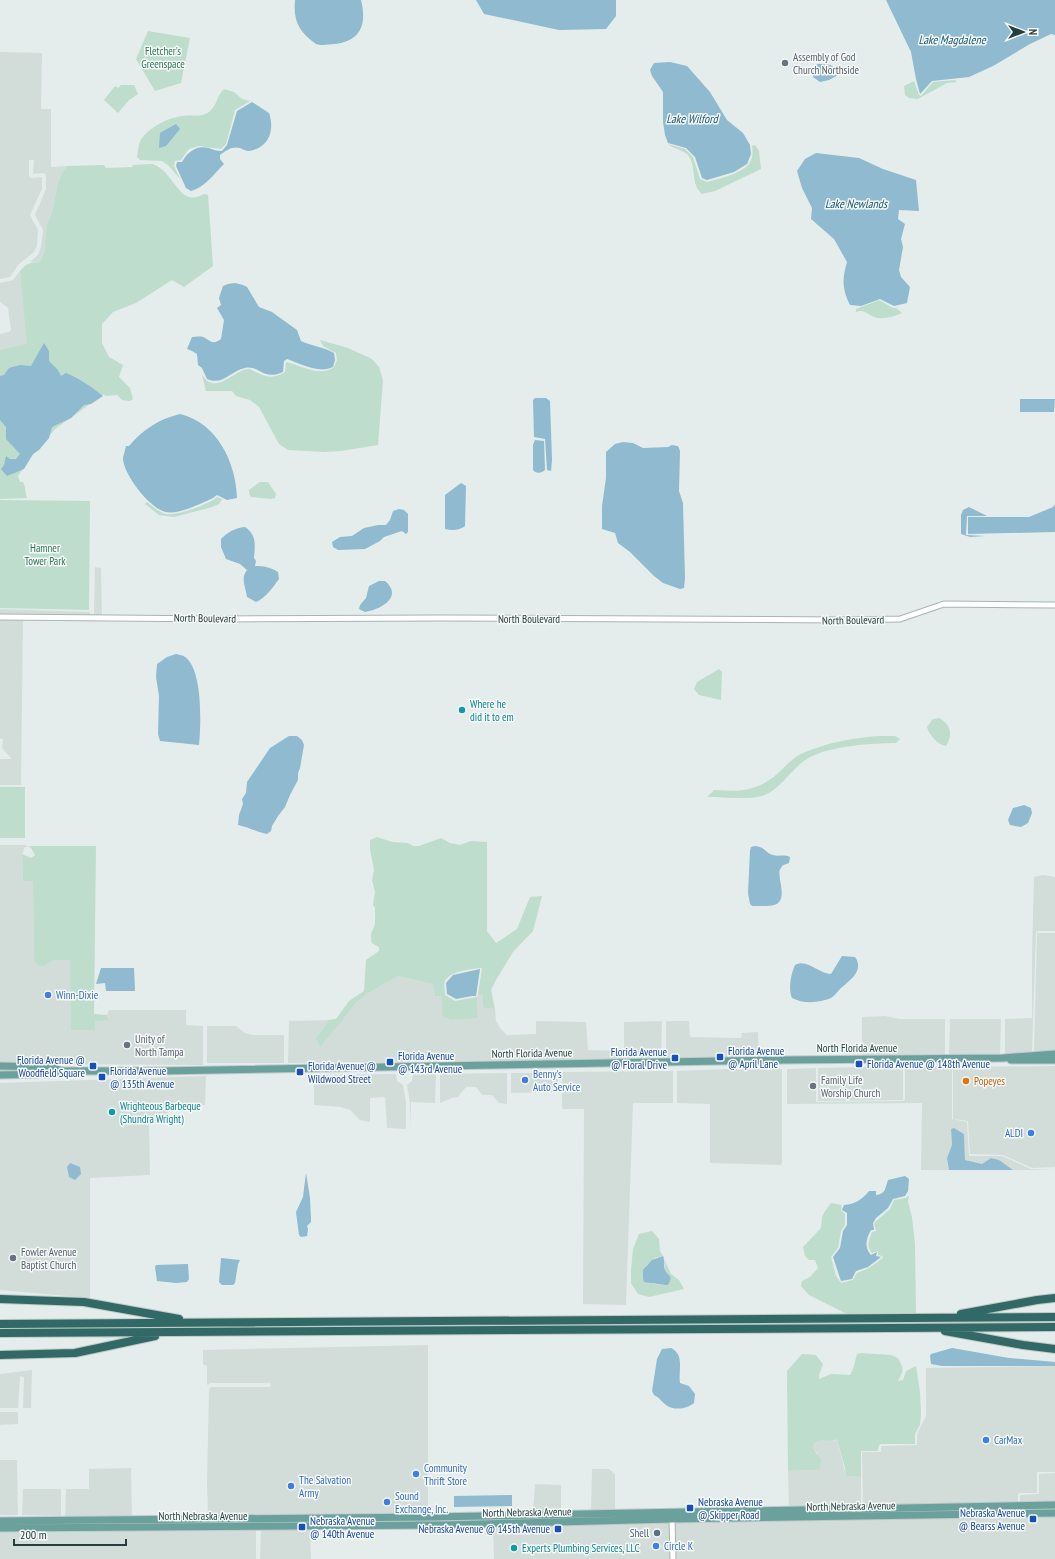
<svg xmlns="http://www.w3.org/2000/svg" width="1055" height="1559" font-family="'PT Sans Narrow',sans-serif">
<rect width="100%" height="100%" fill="#e4edeb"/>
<path fill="#d2ddda" d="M0,52L42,53L41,109H51V167L67,166L62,173L58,183L52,213L47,224L45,241L52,245L48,265L30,262L38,255L41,247L43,230L35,215L46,189V175L44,173L33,174L34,160H29V176L31,178L42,177V189L30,215L38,230L37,246L34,252L19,264L10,277L0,279Z
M24,266L20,271L26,316L31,340L25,348L0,361V334L9,332L11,330L8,308L0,302V283L13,280Z
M95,567L101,568V569L102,616H94Z
M0,609L90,612V616L0,615Z
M0,619H23L21,785H0V759H12L2,748L3,740L0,738Z
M0,845H25L28,846L24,848L22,855L23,881H33L34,961L44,966L54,960H70L95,1021L109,1019L107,1015L109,1010H186V1025L203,1026V1065L0,1064Z
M1043,875L1055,877V931H1037L1036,933L1032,1051L1033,1053L1005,1054V1019L1032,1018V954L1034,877Z
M1037,933H1055V1051H1034Z
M398,976L433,984L435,996L442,997V1016L451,1020L478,1017L477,997L478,994L483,995V1005L484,1008L495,1009L496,1021L500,1028L507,1035L536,1034V1021L586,1022L588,1050L624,1051V1022L662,1021L661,1059L288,1063L289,1021L329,1020L316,1038L320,1046L357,1002L370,992Z
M885,1016L900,1019H945V1054L862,1055V1017Z
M950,1019H1001L1000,1054H949Z
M666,1021H689L690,1037L741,1038L742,1033L758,1032L759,1056L666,1059Z
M207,1026H236L245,1033L253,1035H284V1063H207Z
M903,1066V1100L818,1101V1068Z
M952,1066V1119L967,1122L969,1156H1002L1031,1169L1055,1170H1013L999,1160L991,1158L982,1164L965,1160L964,1134L951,1129L952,1145L947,1158L949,1170H921L922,1103L787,1104V1069L816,1068V1101L817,1102L903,1101L905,1100V1067Z
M1055,1066V1167L1032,1168L1003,1155L970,1154L968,1121L953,1119V1067Z
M728,1069H782V1165L710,1163V1104L677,1103V1071Z
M673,1071V1103H633L626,1305L583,1304L584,1109H562V1072Z
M507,1073V1104L499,1103L492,1095H482L476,1087H466L458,1097L452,1098L440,1103V1074Z
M511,1073H558V1092L511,1093Z
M396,1074L397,1081L403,1085L406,1103V1129L387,1128L385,1097L370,1098V1122L360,1120L350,1110L341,1107L314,1105V1075Z
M413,1074H436L435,1103L411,1102V1130L410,1103L407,1085L412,1081Z
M206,1076L205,1105L169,1103L167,1121H149L150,1175L90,1178V1298L0,1290V1083Z
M428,1345V1515L208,1517L207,1482L209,1390L211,1387H270L271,1383H210L207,1385V1366L203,1364V1350Z
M1055,1366V1472H1037V1493H1018V1504L863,1506L862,1452H881V1446L917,1445V1434L926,1416V1368Z
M32,1370L31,1408H23L24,1377L20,1376L18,1408H0V1374Z
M0,1412H18V1424L0,1425Z
M820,1439H824L829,1441H835L837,1439L846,1476L861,1477V1507L789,1508L788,1471L816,1470L818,1454L813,1448L815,1441Z
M0,1460H17L18,1515H0Z
M131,1468L132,1517L74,1518L65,1517L66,1489H89V1469Z
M592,1469H609L615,1474V1511L591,1512Z
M1055,1473V1503L1020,1504V1495L1039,1494V1474Z
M535,1484L561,1485V1512L533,1513Z
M23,1489H61V1516L22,1515Z
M1055,1515V1559H675V1521Z
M670,1521L671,1559H494L493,1530L490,1528V1526Z
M256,1528V1559H0V1532H74L78,1529Z
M261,1528H310L311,1559H260Z"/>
<path fill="#beddcc" d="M148,31L190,38L181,83L155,91L136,59Z
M955,80L957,82L947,83L918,99L909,98L905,95L904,86L914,81L919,95L921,96L933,82Z
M121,85H134L138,94L131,99H130L118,113L104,100L115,86L118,88Z
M224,89L234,92L242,99L250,101L235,110L226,144L221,149L199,146L189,149L181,160L175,161L174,166L180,179L168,165L162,161L140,160L137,157C138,153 138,148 139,144C145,129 167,118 182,116C191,114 201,118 209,112C217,106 217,95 224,89Z
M668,144L685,149L693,157L700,179L707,182C718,179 745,173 750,162C753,157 753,152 752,146L755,145L759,151L761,169L715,191L702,194C690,184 697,166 688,155C683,150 674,149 668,144Z
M153,164C159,167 164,170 168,176C179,188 185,205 204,194L208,195L213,266L184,287L172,280L136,303L113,312L102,324V343L109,357L123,365L119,377L130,388L133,399L130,401L122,400L117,395L105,396L104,394L55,429L31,457L18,476L20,482H23C26,487 25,493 27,498L0,499V350L27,344L20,271C26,264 29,262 39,263C43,258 47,248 45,241L47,224L52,213L58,183L62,173L67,166L104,165L106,168L133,167L132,165Z
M879,300L893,308H896L902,313C893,317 883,320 874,317C867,314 864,309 856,312V309C863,306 872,303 879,300Z
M320,340L348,348L372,359L379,367L383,380L378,445L341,451L324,452L288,450L279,444L259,407L250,400L236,396L232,391H206L202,375C204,376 204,378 206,380C220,392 236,368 250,369C252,370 255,372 258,373C267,378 276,378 285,372L286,362C301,365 320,378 334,367L337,360L336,353L323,346Z
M260,482H268L276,494L275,498L271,499L251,497L249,493V490Z
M217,497L222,499L219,504L212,507L174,517L159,515L145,504L147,502C152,506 160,513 166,514C177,516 210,504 217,497Z
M0,500L90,501L89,610L0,608Z
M719,669L722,672L721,700L699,695L694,689L697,682Z
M939,718C951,724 953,735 946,746C938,745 929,735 927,727L933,719Z
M880,736H895L900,739L896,743C871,743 824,746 804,761C789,772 780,790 762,796C747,800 722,797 707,797L714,790C739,792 758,791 777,774C785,767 793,757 803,753C829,742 853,738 880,736Z
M0,787H25V838H0Z
M377,837L392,842L408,843L413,846H419L441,838L450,843L460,845L471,841L487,842V931L496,943L517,929L530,897L542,896L533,931L513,952L496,980L491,990L495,1009L484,1008L483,1005V995L478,994L482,969L481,968C470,969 453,971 446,979C443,982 445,990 445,995L455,1001L477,997L478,1017L476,1018L451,1020L442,1016V997L435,996L433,984L398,976L370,992L357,1002L320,1047L316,1038L329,1020L336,1019L349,1001L364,991L366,960L379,951V947L372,943L371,940V934L375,924V908L373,905L375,892L372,880L374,870L370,849V840Z
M28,846H96L94,1014L107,1015L109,1020L95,1021V1030H71L70,960H54L44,966L38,965L34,961L33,881H23L22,854L31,858L35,855L31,848Z
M908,1196H909L908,1202L912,1217L915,1244L916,1313L847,1314L809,1295L801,1286L802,1281L810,1277L818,1268L815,1260H809L805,1256L803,1247L821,1228L822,1217L825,1211L831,1203L842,1205L841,1210L845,1214V1225L841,1231L838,1248L831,1257L836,1276L841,1283L853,1280L857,1273L869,1268L883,1258L882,1256L878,1255V1251L872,1253C866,1247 869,1239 872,1232L876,1231L874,1223L890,1209L894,1200L906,1198Z
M652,1231L659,1239L660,1251L663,1256L655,1258L646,1266L653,1284L665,1285H668C672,1278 670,1275 665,1270L664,1259L671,1274L679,1280L684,1289L649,1297L638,1294L631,1283V1270L633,1249L639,1234Z
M861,1353L891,1355L898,1358C904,1369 904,1370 898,1381L903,1380L906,1371L916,1366L920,1392L921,1414L920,1425L915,1434V1444H881L879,1445L878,1451H861V1477L846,1476L845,1468L837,1439C830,1444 825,1437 815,1442L813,1448L821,1460L820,1469L816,1470L788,1471L787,1371L802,1354L816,1355L823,1364L819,1375V1379L831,1374L850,1375L853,1369L857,1354Z"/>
<path fill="#8fbacf" d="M295,0H361C367,24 361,41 335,44C329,44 322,46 316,44C299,32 293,21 295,0Z
M476,0H616V16L606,29L559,30L484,14Z
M886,0H1055V35L1051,34L1030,44L993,66L969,77L932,81L920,94L916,79L911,52Z
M670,62L687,66L710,92L727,120L743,133L750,145L751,154L747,164L734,172L707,180L702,178L695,157L686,148L668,143L665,135L663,122V92L652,76L650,70L654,63Z
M817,64C828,64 835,64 840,74L829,80L820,82L813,77V70Z
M252,102L269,113C275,130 269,148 249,151C246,151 243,149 240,148C232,146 227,150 220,155V159L224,164C215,173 204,188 191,191L186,188L176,166L177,162H182C188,152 196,145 209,148C214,150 216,151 222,151L227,145L237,111Z
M176,124L180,129L166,146L159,148L160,133Z
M816,153L859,158L883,169L916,180L919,211L899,210L898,219L905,224L901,239L903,247L899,270L901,277L910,287L907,303L894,306L880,299L861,306L850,305C842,288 842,280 847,262L834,239L811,219L812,208L802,188L797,171L805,159Z
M235,283L243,285L247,287L259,307L272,312L297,330L301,341C312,346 324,347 334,353L335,360L333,367C319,374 301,364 287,359L284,361L283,372C262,381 260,365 245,368C230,371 223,386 207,379L202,368L198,365L197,354L192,351L187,349L192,337C195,337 200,336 203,337C210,340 212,346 221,339L224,320L217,308L221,305L219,298L223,286L228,284Z
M44,343L49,351V361L58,370L61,376L66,373C80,379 92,387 103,396L91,404L84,405L71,418L52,427L49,438L39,450L33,454L24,469L7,476L1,469L4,465L6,456L10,459H16L20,454L6,439V427L0,420V376L4,375L9,368L20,365L31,366Z
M535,398H546L550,401L552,460L551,471L547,470L545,439L534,437L533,400Z
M1020,399H1055L1054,412H1020Z
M180,414C217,423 236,462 237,498L227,500L217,495L213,498C202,503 178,515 166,512C150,509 123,474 123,458C124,454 125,450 126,446H129C142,430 159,419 180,414Z
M535,440L544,441L545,470C542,473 536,474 533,470V445Z
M623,442L633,443L643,448L668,447L672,445L678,446L680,451L679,491L683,503L685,578L684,588L680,589L663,583L654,576L630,552L618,543L615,533L602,529V506L606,478V452L615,444Z
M461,483L466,486L465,526C460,530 453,531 445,529V495Z
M1055,504V532L968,534V517H1029L1053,507Z
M969,507L987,516H967L966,535L985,536L970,537L961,534V515L963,510Z
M399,509L404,510L408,514V532L406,534L402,531L384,537L380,541L365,549L338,550L333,547L332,542L340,537L352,536L364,528L378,525H386L390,520L393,511Z
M245,527C257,535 255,545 254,558L256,561L255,566C264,566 270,567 278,572L279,579C273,587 266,598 256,602L247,597C246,587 240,579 247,570L240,564L226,559L221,547V539C228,532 235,528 245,527Z
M379,581H385C404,597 380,610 365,612L359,609L360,605L366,598L369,586Z
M176,654C179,655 183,655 185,657C203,669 201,726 199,745L160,741L158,734L159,696L156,677L157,664L167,657Z
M289,736H297L302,740L304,745L300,768L298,773V780L290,795L285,807L278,816L272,826L271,831L267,834C257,832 248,827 238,825L239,815L243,804L242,799L246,793L247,782L270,748Z
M1024,805L1031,808L1032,813L1028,823L1021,827L1010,825L1008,820L1013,808Z
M755,846C766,847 765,853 773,855C778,857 784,854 790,857L789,863C786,864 782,865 781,868C778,871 780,876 780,880C786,908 776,906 752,906L750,904L748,893L750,851L751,847Z
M842,956L855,957C865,971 849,981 840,989C837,992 834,996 831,998C819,1003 803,1004 792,998C788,989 791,974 795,965C807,958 819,974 831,974Z
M101,968H134L135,991H106L105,983L96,984Z
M480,969L476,996H472L456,999L447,994L446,983L453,975Z
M954,1128L964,1134L965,1160L982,1164L991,1158L999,1160L1013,1170H949L947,1158L952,1145L951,1129Z
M70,1163L80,1167L81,1174L75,1180L69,1177L67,1167Z
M306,1173L310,1198L311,1219V1222L307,1226L308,1229L307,1236L301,1237L299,1235L296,1212L303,1197Z
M905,1176L909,1179L908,1191L905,1196L893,1199L888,1208L876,1218L873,1223L874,1230H871C866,1239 864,1247 871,1255L877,1252L876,1256L881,1257L868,1267L856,1271L852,1279L841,1281L833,1257L840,1248L843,1231L847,1225V1213L842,1210L844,1205C855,1204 862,1200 869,1191H876V1195C886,1194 885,1188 888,1180Z
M663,1256C665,1260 663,1265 665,1270C668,1276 674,1275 668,1285H665L644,1282L643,1278V1270L652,1260Z
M221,1258L240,1260L238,1264L235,1283L233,1285H222L219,1282Z
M188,1264L189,1279L187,1282L176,1283L157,1281L155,1267L156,1265Z
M671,1348C685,1355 678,1370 680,1383L689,1386L695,1394L694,1403C687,1409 674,1411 666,1405C662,1402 659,1397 654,1395L652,1391L657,1359L662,1349Z
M952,1348L1009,1358L1055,1362V1366H942L931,1364L930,1356L931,1354Z
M512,1495V1506L454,1507V1496Z"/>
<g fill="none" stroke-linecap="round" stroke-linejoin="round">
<g stroke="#a7b5b3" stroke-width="7">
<path id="tertiary" d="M0,617L223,619L442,618L851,620L900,619L944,604L1055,605
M673,1559L672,1519L674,1516"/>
</g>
<g stroke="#c2c9c8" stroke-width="9">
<path id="primary" d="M1011,1060H1055
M0,1066L48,1067L63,1071H159L784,1060L1003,1058L1055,1054
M0,1075L48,1074L61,1071
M0,1521L431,1517L1055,1505
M0,1528L442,1525L672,1519L1055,1513"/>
</g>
<g stroke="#c2c9c8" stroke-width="10">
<path id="motorway" d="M0,1299L84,1302L179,1319
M961,1314L1037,1300L1055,1298
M0,1324L1055,1317
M945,1331L1023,1345L1055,1349
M0,1333L1055,1327
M0,1355L75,1353L155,1336"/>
</g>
<use href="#tertiary" stroke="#fff" stroke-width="5"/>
<use href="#primary" stroke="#6ba19c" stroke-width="7"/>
<use href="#motorway" stroke="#316967" stroke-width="8"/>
</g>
<g fill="#6b7280" stroke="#f5f9f8" stroke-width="1.5">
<circle cx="785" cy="63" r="4"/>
<circle cx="127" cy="1045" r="4"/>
<circle cx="813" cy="1086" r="4"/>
<circle cx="13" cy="1258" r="4"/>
</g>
<g fill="#0f9aa8" stroke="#f5f9f8" stroke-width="1.5">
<circle cx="462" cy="710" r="4"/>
<circle cx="112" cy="1112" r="4"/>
<circle cx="514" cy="1548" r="4"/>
</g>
<g fill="#3f7fe0" stroke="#f5f9f8" stroke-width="1.5">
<circle cx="48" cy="995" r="4"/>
<circle cx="525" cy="1080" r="4"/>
<circle cx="1031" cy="1133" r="4"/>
<circle cx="986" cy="1440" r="4"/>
<circle cx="416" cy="1474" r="4"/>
<circle cx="291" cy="1486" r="4"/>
<circle cx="387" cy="1502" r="4"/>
<circle cx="656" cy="1546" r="4"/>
</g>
<g fill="#1a4fb4" stroke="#f5f9f8" stroke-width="1.5">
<rect x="716" y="1053" width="8" height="8" rx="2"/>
<rect x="671" y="1054" width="8" height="8" rx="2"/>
<rect x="386" y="1058" width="8" height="8" rx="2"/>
<rect x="855" y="1060" width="8" height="8" rx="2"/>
<rect x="89" y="1062" width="8" height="8" rx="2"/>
<rect x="296" y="1068" width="8" height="8" rx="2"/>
<rect x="98" y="1073" width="8" height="8" rx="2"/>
<rect x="686" y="1504" width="8" height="8" rx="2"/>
<rect x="1029" y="1515" width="8" height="8" rx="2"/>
<rect x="298" y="1523" width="8" height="8" rx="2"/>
<rect x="554" y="1525" width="8" height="8" rx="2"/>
</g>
<circle fill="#e8710a" stroke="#f5f9f8" stroke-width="1.5" cx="966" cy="1081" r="4"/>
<circle fill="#5c6f8a" stroke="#f5f9f8" stroke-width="1.5" cx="657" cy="1533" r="4"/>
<g text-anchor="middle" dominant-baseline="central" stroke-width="3" stroke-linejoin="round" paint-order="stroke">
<g font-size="11" fill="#307356" stroke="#f5f9f8">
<text x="163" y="51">Fletcher's<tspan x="163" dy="13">Greenspace</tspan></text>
<text x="45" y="548">Hamner<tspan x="45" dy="13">Tower Park</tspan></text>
</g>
<g font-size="11" fill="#5b616d" stroke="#f5f9f8" text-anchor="start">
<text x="793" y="57">Assembly of God<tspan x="793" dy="13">Church Northside</tspan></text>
<text x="135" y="1039">Unity of<tspan x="135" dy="13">North Tampa</tspan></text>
<text x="821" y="1080">Family Life<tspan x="821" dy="13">Worship Church</tspan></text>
<text x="21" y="1252">Fowler Avenue<tspan x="21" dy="13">Baptist Church</tspan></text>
</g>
<g font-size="11" fill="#243e3c" stroke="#f5f9f8">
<text transform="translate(205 618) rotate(1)">North Boulevard</text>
<text x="529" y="619">North Boulevard</text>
<text transform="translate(853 620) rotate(-1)">North Boulevard</text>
<text x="857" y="1048">North Florida Avenue</text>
<text transform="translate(532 1053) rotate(-1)">North Florida Avenue</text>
<text transform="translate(851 1506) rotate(-1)">North Nebraska Avenue</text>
<text transform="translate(527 1512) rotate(-1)">North Nebraska Avenue</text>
<text x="203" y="1516">North Nebraska Avenue</text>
</g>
<g font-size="11" fill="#0d838f" stroke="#f5f9f8" text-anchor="start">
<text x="470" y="704">Where he<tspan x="470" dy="13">did it to em</tspan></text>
<text x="120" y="1106">Wrighteous Barbeque<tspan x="120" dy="13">(Shundra Wright)</tspan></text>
<text x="522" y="1548">Experts Plumbing Services, LLC</text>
</g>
<g font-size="11" fill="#366cbe" stroke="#f5f9f8" text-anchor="start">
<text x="56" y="995">Winn-Dixie</text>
<text x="533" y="1074">Benny's<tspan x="533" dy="13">Auto Service</tspan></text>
<text x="1023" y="1133" text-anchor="end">ALDI</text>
<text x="994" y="1440">CarMax</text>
<text x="424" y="1468">Community<tspan x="424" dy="13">Thrift Store</tspan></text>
<text x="299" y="1480">The Salvation<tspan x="299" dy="13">Army</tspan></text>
<text x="395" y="1496">Sound<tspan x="395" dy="13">Exchange, Inc.</tspan></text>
<text x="664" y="1546">Circle K</text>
</g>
<g font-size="11" fill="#164399" stroke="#f5f9f8" text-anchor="start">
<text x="728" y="1051">Florida Avenue<tspan x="728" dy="13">@ April Lane</tspan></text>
<text x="667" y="1052" text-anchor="end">Florida Avenue<tspan x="667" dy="13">@ Floral Drive</tspan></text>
<text x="398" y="1056">Florida Avenue<tspan x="398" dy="13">@ 143rd Avenue</tspan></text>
<text x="85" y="1060" text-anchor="end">Florida Avenue @<tspan x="85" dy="13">Woodfield Square</tspan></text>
<text x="867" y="1064">Florida Avenue @ 148th Avenue</text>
<text x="308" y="1066">Florida Avenue @<tspan x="308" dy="13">Wildwood Street</tspan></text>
<text x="110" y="1071">Florida Avenue<tspan x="110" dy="13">@ 135th Avenue</tspan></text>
<text x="698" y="1502">Nebraska Avenue<tspan x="698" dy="13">@ Skipper Road</tspan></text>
<text x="1025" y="1513" text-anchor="end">Nebraska Avenue<tspan x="1025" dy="13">@ Bearss Avenue</tspan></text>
<text x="310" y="1521">Nebraska Avenue<tspan x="310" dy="13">@ 140th Avenue</tspan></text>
<text x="550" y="1529" text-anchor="end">Nebraska Avenue @ 145th Avenue</text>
</g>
<g font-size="11" fill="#c56008" stroke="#f5f9f8" text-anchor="start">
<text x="974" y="1081">Popeyes</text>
</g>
<g font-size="11" fill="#4e5e75" stroke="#f5f9f8" text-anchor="end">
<text x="649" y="1533">Shell</text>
</g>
<g font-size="12" font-style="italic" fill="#205a78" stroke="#f5f9f8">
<text x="952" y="39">Lake Magdalene</text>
<text x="692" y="118">Lake Wilford</text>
<text x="856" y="203">Lake Newlands</text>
</g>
</g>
<g transform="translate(1023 32) rotate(90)" stroke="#f5f9f8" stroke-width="3" paint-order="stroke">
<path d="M0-3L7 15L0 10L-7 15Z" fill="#243e3c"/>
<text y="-6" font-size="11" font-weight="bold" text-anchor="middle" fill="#243e3c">N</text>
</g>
<path d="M14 1539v6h112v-6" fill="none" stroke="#243e3c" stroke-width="2"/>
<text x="20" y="1539" font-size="12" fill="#243e3c" stroke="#f5f9f8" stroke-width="3" paint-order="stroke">200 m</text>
</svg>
